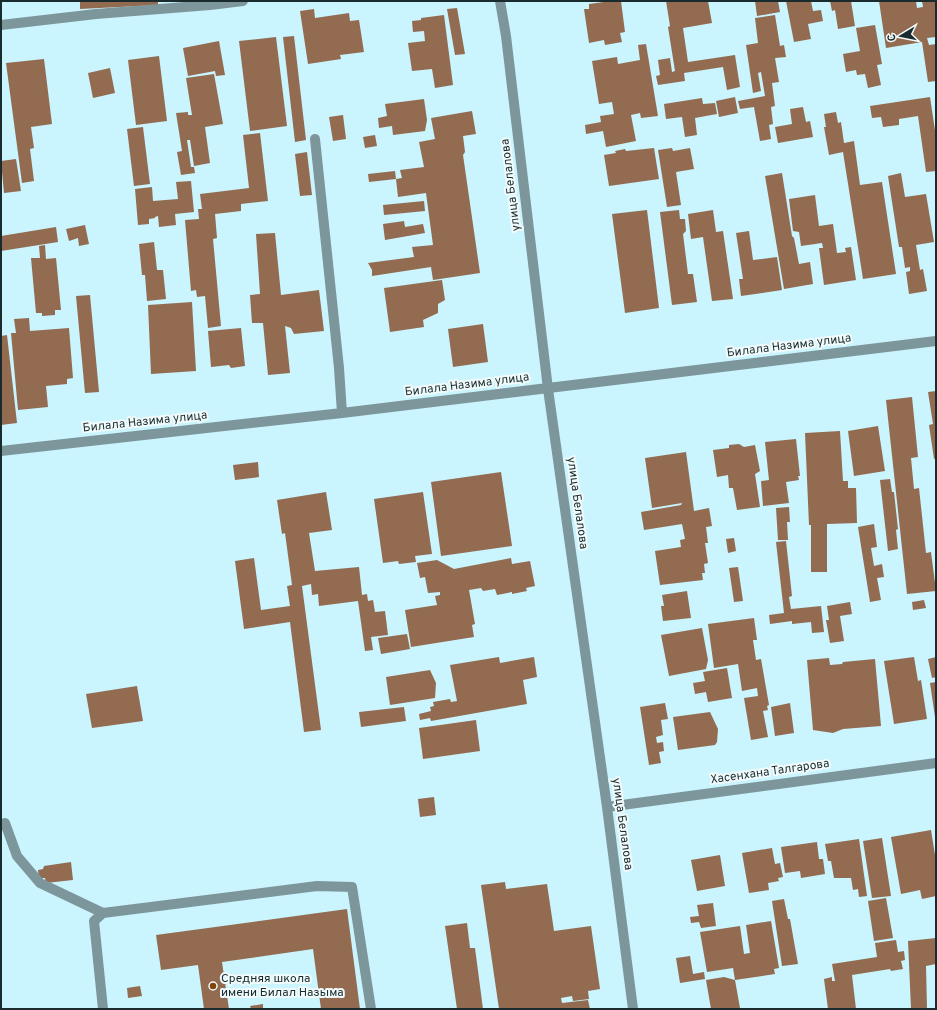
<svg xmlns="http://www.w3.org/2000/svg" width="937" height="1010" font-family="Overpass,sans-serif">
<rect width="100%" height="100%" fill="#caf4fe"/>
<path fill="#926b50" d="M80,1H158V5L80,9Z
M611,1H621L625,32L620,33L622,42L605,45L604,40L589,43L584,9H589V4Z
M666,1H708L712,23L683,28L688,62L735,55L740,87L727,90L723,67L684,73L685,81L658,85L656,76L660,75L658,60L670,58L672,72L675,71L668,27L670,26Z
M755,1H778L780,12L757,16Z
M786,1H811L813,11L821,10L823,21L808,24L811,39L794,42Z
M830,1H851L855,26L838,29L835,10L832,11Z
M879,1H916L917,8L923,7L922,1H936V37L927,38L929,45L936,44V81L928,82L922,42L886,48Z
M457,8L465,54L455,55L447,9Z
M314,9L315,18L349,13L350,21L359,20L364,52L340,55L341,59L308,64L300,11Z
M444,15L453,85L435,88L432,69L412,71L408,43L425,41L424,31L413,32L412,21L421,20V18Z
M775,15L780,46L784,45L786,57L775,58L779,82L772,83L775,106L771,107L773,124L769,125L771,139L760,141L754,107L740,109L738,101L765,96L761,72L758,73L761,91L753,93L746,45L758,43L755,18Z
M875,25L882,64L877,65L881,85L868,88L865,74L857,75L856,70L846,72L843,54L860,51L856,28Z
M294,36L306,140L295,142L283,37Z
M276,37L287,126L250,131L239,41Z
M219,41L225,75L216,76L215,71L188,76L183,48Z
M646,44L658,116L641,118L640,113L631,115L636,141L606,147L603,131L586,134L585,125L601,122L600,116L614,114L612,102L599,104L592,61L617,57L618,64L640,60L638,45Z
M159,56L167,121L136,125L128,60Z
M44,59L52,124L31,127L34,148L30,149L34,181L22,183L6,63Z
M110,68L115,93L93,98L88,73Z
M214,74L223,124L205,127L210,163L194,166L190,140H187L191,167H194L195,173L181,175L177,152L182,151L176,113L188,112V115H192L186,78Z
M735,97L738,113L719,117L716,101Z
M930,97L936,137V171L926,172L918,116L899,119V125L883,127L881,117L872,118L870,106Z
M702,98L703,104L715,103L717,114L695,118L697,135L685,137L682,117L666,119L664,104Z
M424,99L427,120L425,131L393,135L392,126L379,128L378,118L387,116L385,104Z
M803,107L806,122L810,121L813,137L778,143L775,127L792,124L790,109Z
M472,111L476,134L463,136L465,152L463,155L480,273L433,280L431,267L372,276V270L368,263L414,257L412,247L433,245L426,193L398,197L396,179L402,178L400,170L424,167L419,142L435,139L431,118Z
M836,112L838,123L841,122L844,143L854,141L860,185L882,182L896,274L863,279L843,152L829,155L824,127H826L824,114Z
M343,115L346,139L333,141L329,117Z
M143,127L150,184L134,186L127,129Z
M260,133L268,201L241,204V211L215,214L217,238L213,239L221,326L208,328L205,296L197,297L196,290L191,291L185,220L199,219L198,209H202L200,194L249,188L243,135Z
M375,135L377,146L365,148L363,137Z
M654,148L659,179L609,186L604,155L616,153L615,151L625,149L626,151Z
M672,148L673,151L690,148L694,169L676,172L681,205L667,207L658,150Z
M307,152L312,195L300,196L295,154Z
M16,159L21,191L4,193L1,161Z
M395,171L396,179L369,182L368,174Z
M782,173L792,236L794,238L799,264L810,262L813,284L784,289L765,176Z
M901,173L905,197L926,194L934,242L916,245L920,270L923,269L927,291L909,294L906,272L910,271V267L905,268L902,247H899L888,176Z
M191,181L194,212L175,214L176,225L159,227L158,216L155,217V218L149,219V224L138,225L135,189L152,187L153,201L178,199L176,182Z
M815,195L819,226L833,224L837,253L846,252L845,248L851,247L856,280L824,285L819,248H823L822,243L801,246L799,232L793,231L789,199Z
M424,201L425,211L384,215L383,205Z
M647,210L659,308L625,313L612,214Z
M679,210L680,219H685L686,231L683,234L688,274H693L697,302L672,305L660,212Z
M713,210L716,232L723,231L733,299L712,301L703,237L691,239L688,214Z
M404,221L405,227L423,224L425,233L385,240L383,224Z
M85,225L89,244L79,246L78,238L69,241L66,229Z
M56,227L58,242L1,251V236Z
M749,231L753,260L777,257L782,290L741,296L739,279H743L736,233Z
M275,233L281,295L319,290L324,331L294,334L291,328L285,326L290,373L268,375L263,323H252L250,295L260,294L256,234Z
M154,242L157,270H163L166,299L147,301L145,275H142L139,244Z
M45,245L46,259L56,258L61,310H55V315L42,316V313H36L31,258H40L39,246Z
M442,280L445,300L438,304V313L423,320L424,327L390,332L384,288Z
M90,295L99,392L85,393L76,296Z
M192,302L196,371L151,374L148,305Z
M29,318L30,331L69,328L73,378L67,379V384L46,386L48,407L18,410L11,333H16L14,319Z
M483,324L488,362L453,367L448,329Z
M241,328L245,366L231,368L229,365L211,367L208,331Z
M7,335L17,423L1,425V336Z
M936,391V458L934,459L929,425L933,424L928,392Z
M912,397L918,457L911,458L914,489L919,488L926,553L931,552L936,591L907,594L886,400Z
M878,426L885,471L854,476L848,431Z
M840,431L843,481H848V488H856L857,523L827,524V572H811V525H809L805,433Z
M796,439L800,476H798L799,480L786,482L789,503L763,506L761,481L769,480L765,442Z
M739,444L744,447L755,445L760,471L755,474L760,507L737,510L733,488H729L728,475L717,477L713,450L729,448V445Z
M686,452L694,511L709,508L712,526L706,527L708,543H705L708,563L704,564L705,573H702L703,580L660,585L655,551L681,547L680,540L685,539L682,524L644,530L641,512L681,505L682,503L652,508L645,458Z
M258,462L259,477L235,480L233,465Z
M501,472L512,546L441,556L431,482Z
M890,479L892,492H894L898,529L896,530L898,549L888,551L880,480Z
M326,492L332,530L309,533L315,571L359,567L362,595L367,594L368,601L373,600L375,612L385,611L388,635L371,637L373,650L365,651L358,601L319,606L318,594L312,595L311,584L302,586L321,730L304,732L290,622L244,629L235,561L254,558L261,610L290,606L287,586L292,585L285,533L282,534L277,500Z
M423,492L432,554L415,556L416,562L399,564L398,561L383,563L374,499Z
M789,507L790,522H787L788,540H778L776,508Z
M874,524L877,547L871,548L874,566L882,564L884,577L877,578L881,600L870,602L858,527Z
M734,538L736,551L728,553L726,539Z
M786,541L792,596L789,597L791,609L821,606L824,632L812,633L811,622L792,624V621L770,624L769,615L784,613L776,542Z
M511,558L512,564L530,561L535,586L526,588L527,591L512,594V592L497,595L495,589L483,591L481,588L469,590L475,624L472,625L474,637L411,647L405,610L437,605L435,596L440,595V592L428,593L425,577L420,578L417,563L437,560L454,569Z
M738,567L743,601L734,602L729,568Z
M687,591L691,618L663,621L661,606H664L662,595Z
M924,600L926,608L913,610L912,602Z
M850,602L852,614L840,616L844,641L830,643L826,620H829L827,606Z
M754,618L757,640H753L756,660L761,659L769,705L767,706L768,710L763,711L768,737L751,740L744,698L758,696L757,688L742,691L738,664L714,668L708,624Z
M702,628L708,660L706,669L669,676L661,635Z
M407,634L410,649L381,654L378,638Z
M499,657L500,663L534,657L537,677L523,680L527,704L431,721L430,718L420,720L419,714L431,711L430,707L434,706L433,702L450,699L451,702L457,701L450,665Z
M914,657L918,681L921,680L927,719L894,724L884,661Z
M936,657V677L932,678L928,659Z
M829,658L830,665L842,664L843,662L875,659L881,726L843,729L833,733L813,730L807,660Z
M727,668L732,698L708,702L706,692L695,694L693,683L705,681L703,672Z
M430,670L436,683L435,698L390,705L386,677Z
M936,682V717H935L930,683Z
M137,686L143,721L92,728L86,694Z
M665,703L668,719L661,720L663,735L656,737L657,743L663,742L664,751L659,752L661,763L649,765L640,707Z
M790,703L794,733L775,736L771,707Z
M404,707L406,721L361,727L359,712Z
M710,712L718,729L717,742L715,745L678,750L673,717Z
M476,720L480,751L423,759L419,728Z
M434,797L436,815L420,817L418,799Z
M931,830L935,855H936V896L922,899L920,890L901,894L891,837Z
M882,838L891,896L872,898L863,841Z
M859,839L867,896L859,897L858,889L853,890L851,878H834L831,861H828L825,844Z
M817,842L819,859H823L825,874L801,878L800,871L785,873L781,847Z
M772,848L775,864L780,863L783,877L778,878L779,881L768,883L769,890L749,893L742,853Z
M720,855L725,886L697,891L691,860Z
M71,862L73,880L46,883L45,878H39L38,870L43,869L44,866Z
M505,882L506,889L547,884L554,931L591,926L600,989L588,991L589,999L573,1001L572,996L561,998L562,1003L588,1000L590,1009H499L481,885Z
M886,898L893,938L874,941L868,901Z
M784,899L788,919H790L798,964L782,966L772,901Z
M713,903L716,926L701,928L699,922L691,923L690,917L699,916L697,905Z
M347,909L360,1009H321L313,949L222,962L229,1009H204L198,965L161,970L156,935Z
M771,921L779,968L774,969L775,974L735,980L733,968L707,972L700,932L740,926L744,954L750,953L746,925Z
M467,923L470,948H475L483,1009H457L445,926Z
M936,938V964L926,966L927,1009H911L908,941Z
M896,940L898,952L904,951L905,960L901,961L903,969L891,971L890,969L852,975L856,1009H828L824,979L832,977V981H835L832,964L877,957L875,943Z
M690,956L693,974L704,972L705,979L680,983L676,958Z
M724,977L735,980L740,1008L711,1009L706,980Z
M140,986L142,996L128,998L127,988Z
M263,1004V1009H251L250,1006Z"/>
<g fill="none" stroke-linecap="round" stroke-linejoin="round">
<path stroke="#7d969b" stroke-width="10" d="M500,1L506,36L548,389L607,807L633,1009
M1,25L96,14L210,5L243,1
M315,139L339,368L342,413
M1,451L342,413L936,341
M607,807L936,763
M5,823L17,856L40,883L103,913L317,886L352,887L371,1009
M103,1009L94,921L103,913"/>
</g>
<circle fill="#824306" stroke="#f2fbfc" stroke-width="1.5" cx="213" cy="986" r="4"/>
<g text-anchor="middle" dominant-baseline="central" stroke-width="4" stroke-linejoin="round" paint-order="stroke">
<g font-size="12" fill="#1a2b2e" stroke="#f2fbfc">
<text transform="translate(511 185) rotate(-97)">улица Белалова</text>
<text transform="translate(789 346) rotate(-7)">Билала Назима улица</text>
<text transform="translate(467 385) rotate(-7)">Билала Назима улица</text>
<text transform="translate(145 422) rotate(-6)">Билала Назима улица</text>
<text transform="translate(577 503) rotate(82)">улица Белалова</text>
<text transform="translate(770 772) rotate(-8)">Хасенхана Талгарова</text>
<text transform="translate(622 824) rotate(82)">улица Белалова</text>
</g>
<g font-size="12" fill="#1a2b2e" stroke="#f2fbfc" text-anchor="start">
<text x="221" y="979">Средняя школа<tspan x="221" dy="14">имени Билал Назыма</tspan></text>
</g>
</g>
<rect width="937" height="1010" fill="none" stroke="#1a2b2e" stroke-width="4"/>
<g transform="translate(901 36) rotate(260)" stroke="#f2fbfc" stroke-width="3" paint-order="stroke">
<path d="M0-3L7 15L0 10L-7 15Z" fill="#1a2b2e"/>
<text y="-6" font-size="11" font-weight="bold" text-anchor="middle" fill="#1a2b2e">С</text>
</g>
</svg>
